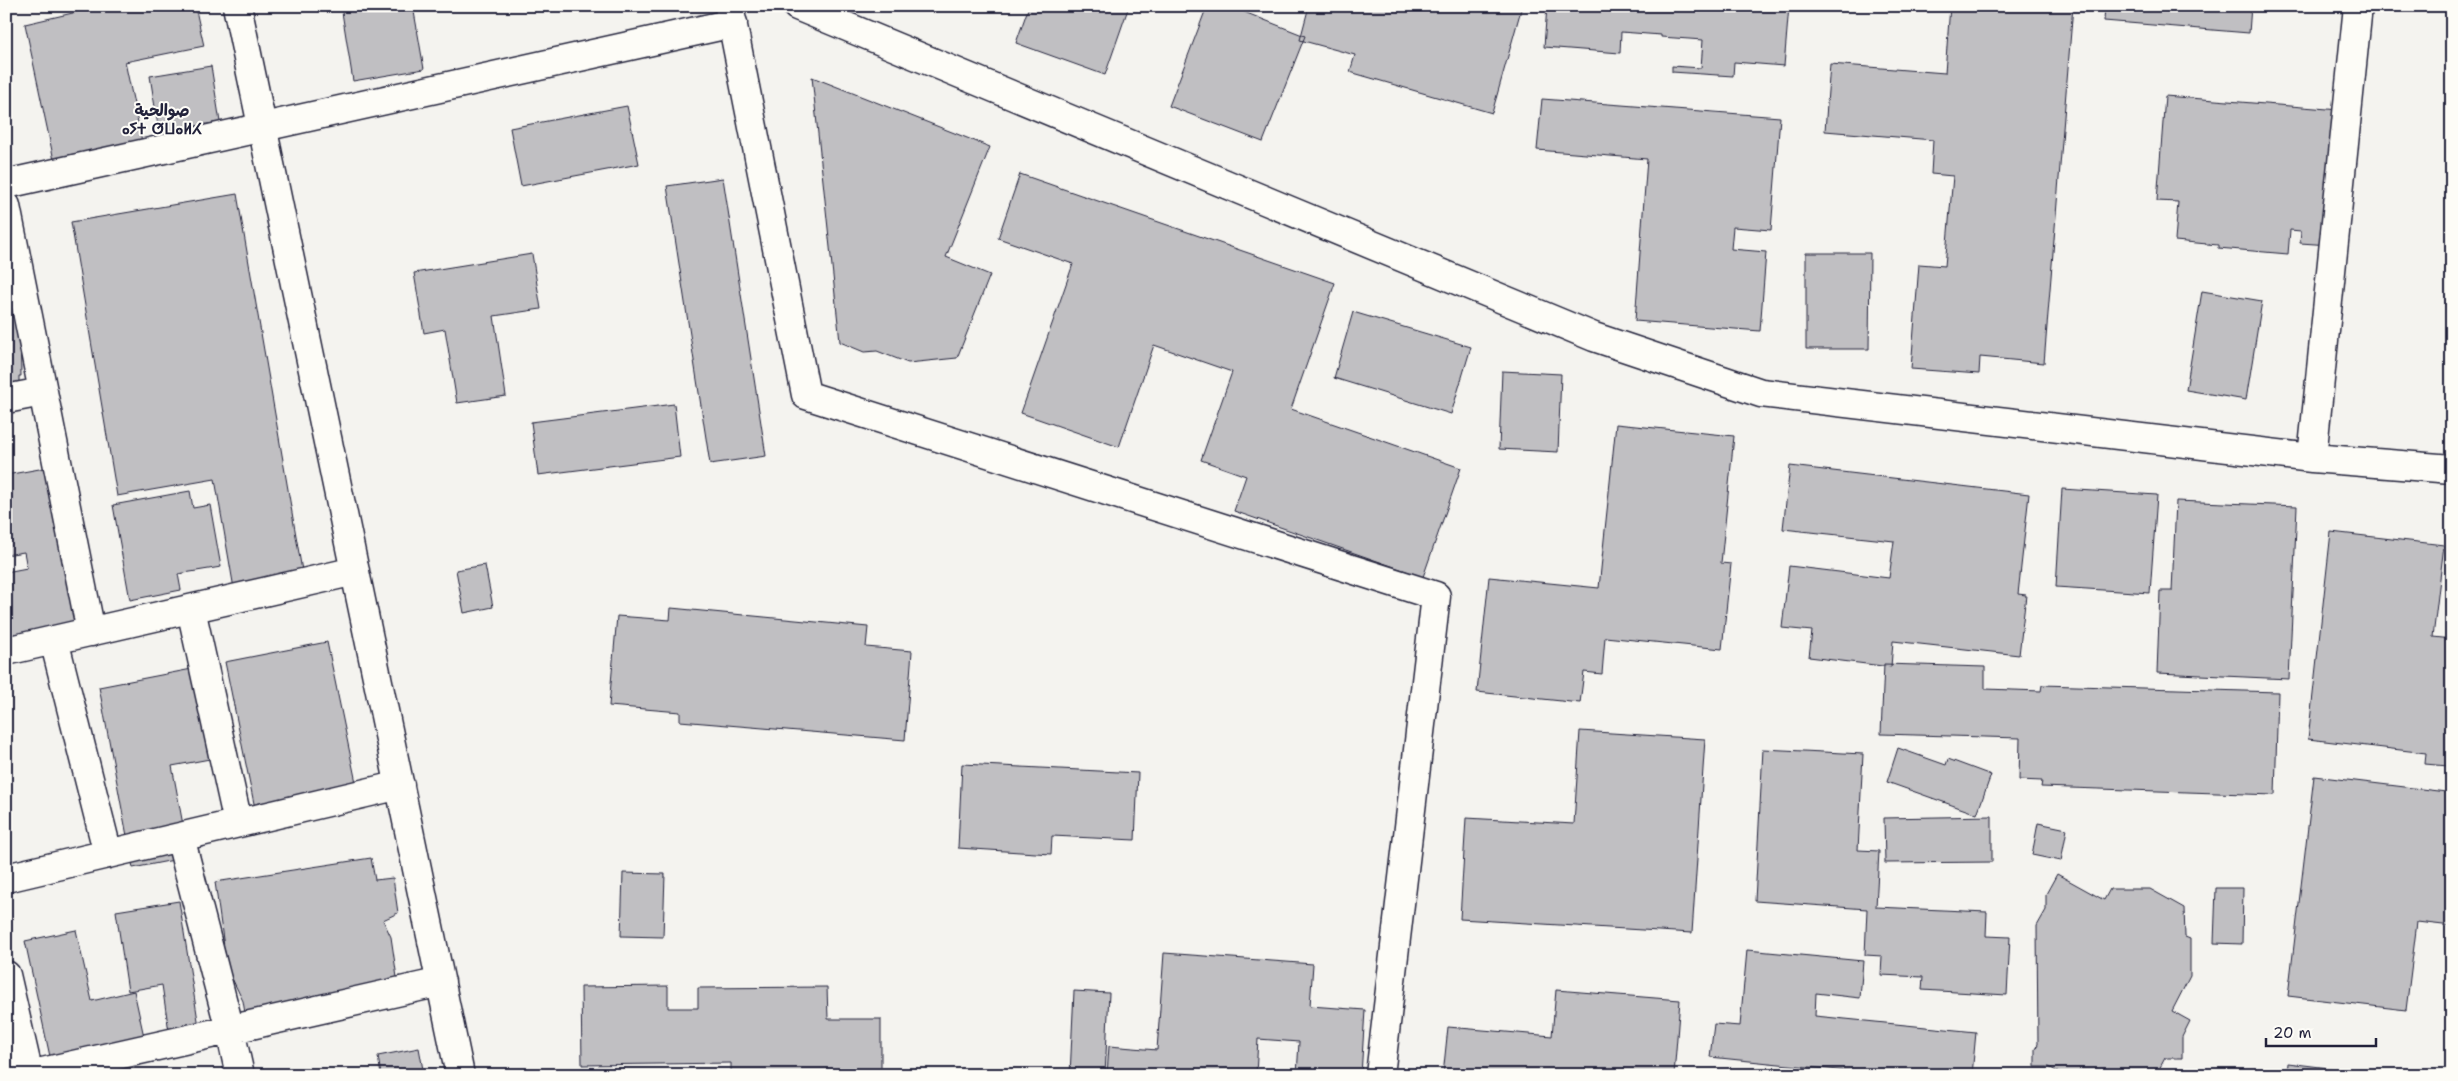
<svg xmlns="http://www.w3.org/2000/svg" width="2458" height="1081" font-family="'Shantell Sans','Playpen Sans Arabic','Noto Sans Tifinagh',sans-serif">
<rect width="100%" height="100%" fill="#f4f3ef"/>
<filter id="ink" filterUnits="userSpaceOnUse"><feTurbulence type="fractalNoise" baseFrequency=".02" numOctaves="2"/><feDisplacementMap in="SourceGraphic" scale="10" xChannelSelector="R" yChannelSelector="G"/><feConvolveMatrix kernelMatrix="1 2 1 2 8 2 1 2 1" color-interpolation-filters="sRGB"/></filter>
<g filter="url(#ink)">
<path fill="#c0bfc2" stroke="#22223b" d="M103,6H195L204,46L125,62L143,146L55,165L25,24Z
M341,6H413L424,69L353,81Z
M1029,6H1129L1105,75L1016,43Z
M1207,6H1229L1305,36L1263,142L1169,106Z
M1309,6H1522L1492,113L1350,72L1355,55L1300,40Z
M1547,6H1789L1784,66L1734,62L1733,76L1672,72V66L1701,68L1703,40L1661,37V35L1621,32L1620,53L1544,47Z
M1950,6H2073L2044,363L1980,357L1979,374L1911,369L1919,264L1945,266L1953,176L1931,174L1933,140L1825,131L1830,64L1945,73Z
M2105,6H2251L2249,33L2104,21Z
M211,66L220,122L159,132L150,76Z
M812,77L990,147L946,257L990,275L957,358L908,363L877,351L864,352L840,342Z
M2165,96L2340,110L2330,245L2300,243L2301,231L2290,230L2288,254L2218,248V245L2175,241L2178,202L2157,201Z
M1542,99L1780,117L1771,230L1733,227L1731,249L1766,252L1760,331L1635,321L1647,159L1537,150Z
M627,106L639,164L521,186L510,128Z
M1020,174L1335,283L1291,409L1461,468L1423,577L1234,511L1246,476L1201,460L1232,372L1154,345L1119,447L1021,413L1073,264L998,238Z
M723,178L766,456L710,464L667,186Z
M237,194L305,588L236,600L215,479L117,496L71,222Z
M1806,253H1870L1869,349H1806Z
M532,254L541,309L494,316L506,396L457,403L445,329L424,333L414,273Z
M2202,291L2262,301L2246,400L2186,390Z
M1353,312L1471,347L1451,414L1334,378Z
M6,317H20L21,376H19V398H6Z
M1502,371L1561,374L1558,452L1499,449Z
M674,404L680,457L538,475L531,422Z
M1616,424L1734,436L1721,563L1731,564L1722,649L1605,637L1602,674L1584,672L1580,703L1477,692L1489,577L1599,588Z
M1790,466L2029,494L2018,594L2026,595L2019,655L1893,641L1891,667L1809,657L1812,631L1782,628L1789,566L1889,578L1894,541L1783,529Z
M45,468L77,634L6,647V572L27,568L24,552L6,555V475Z
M2062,489L2157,495L2150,593L2056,587Z
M190,491L193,508L210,505L221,567L178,574L181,590L130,600L113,505Z
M2176,501L2297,506L2289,679L2157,673L2160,591H2172Z
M2331,532L2444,545L2433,637L2452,639V926L2417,922L2406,1010L2288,996L2314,776L2446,792L2448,766L2425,764L2426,753L2308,739Z
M485,565L493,607L464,613L456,570Z
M671,608L868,627L866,647L912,651L905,740L680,721V712L609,706L617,616L670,620Z
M327,642L360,802L258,823L225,662Z
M1884,664L1985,667V689L2041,691L2042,685L2278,692L2275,795L2041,787L2042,781L2019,780L2020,738L1881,734Z
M197,668L215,758L172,766L189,857L133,868L99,687Z
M1580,731L1705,739L1692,933L1460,919L1466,818L1574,824Z
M1898,748L1946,765L1948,759L1991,775L1977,814L1887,782Z
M1763,749L1863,754L1858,850L1879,851L1876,907L1987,912L1986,936L2010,937L2007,995L1922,990L1923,977L1881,975L1882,956L1865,955L1867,909L1755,901Z
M962,764L1138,773L1135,840L1052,836L1051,854L958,848Z
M1992,816V862L1885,863L1884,818Z
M2038,823L2067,829L2061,861L2032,855Z
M371,858L375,880L393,878L398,913L383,920L391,937L399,991L246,1019L243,1001L227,968L215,882Z
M623,873L665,874L663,937L621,936Z
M2057,874L2104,900L2110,889H2150L2184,908L2185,937L2190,939V976L2172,1011L2190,1021L2182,1037V1058H2165L2156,1075H2063L2049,1067H2035V1049L2038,1044L2037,926L2046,910V894Z
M2216,888H2243L2242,944L2214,943Z
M179,901L200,1033L170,1038L162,985L128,991L116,911Z
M76,930L92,1001L134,991L148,1055L54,1075L25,941Z
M1747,950L1863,961L1860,998L1816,993L1815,1016L1976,1032L1972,1075H1858V1072L1710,1057L1714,1024L1740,1026Z
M1164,953L1313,964L1310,1006L1365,1010L1361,1075H1297L1299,1042L1258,1039L1256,1075H1107L1109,1046L1157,1050Z
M668,986V1008H698V988L827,987L828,1019H881V1075H731V1063L582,1065L581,987Z
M6,990L43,1075H6Z
M1556,990L1680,1000L1674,1075H1443L1448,1027L1552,1036Z
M1074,991L1109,993L1105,1075H1070Z
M419,1048L424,1075H381L378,1056Z
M2288,1063L2385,1075H2287Z"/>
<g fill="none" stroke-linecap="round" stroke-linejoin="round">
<g stroke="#22223b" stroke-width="31">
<path id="minor" d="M237,6L460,1075
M729,6L806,395L1436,596L1380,1075
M797,6L1594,337L1761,393L2312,458L2452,469
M6,184L733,23
M6,206L91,632
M6,399L42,392
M2312,458L2358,6
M191,609L238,823
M54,640L108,854
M6,651L355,571
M180,837L230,1030L240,1075
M6,878L400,785
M6,975L29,1075
M29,1075L441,982"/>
</g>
<use href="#minor" stroke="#fdfcf7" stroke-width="28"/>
</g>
</g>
<g text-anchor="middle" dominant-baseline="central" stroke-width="4" stroke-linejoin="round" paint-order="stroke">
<g font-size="16" font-weight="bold" fill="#22223b" stroke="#fdfcf7">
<text x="162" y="110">صوالحية<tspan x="162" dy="18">ⴰⵢⵜ ⵚⵡⴰⵍⵃ</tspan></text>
</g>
</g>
<rect width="2458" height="1081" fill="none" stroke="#fdfcf7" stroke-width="25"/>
<rect x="12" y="12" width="2433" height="1056" fill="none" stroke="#22223b" stroke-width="2" filter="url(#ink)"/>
<path d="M2266 1038v8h110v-8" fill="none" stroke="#22223b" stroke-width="2.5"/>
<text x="2273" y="1038" font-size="15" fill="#22223b" stroke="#fdfcf7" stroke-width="4" paint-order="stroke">20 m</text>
</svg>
